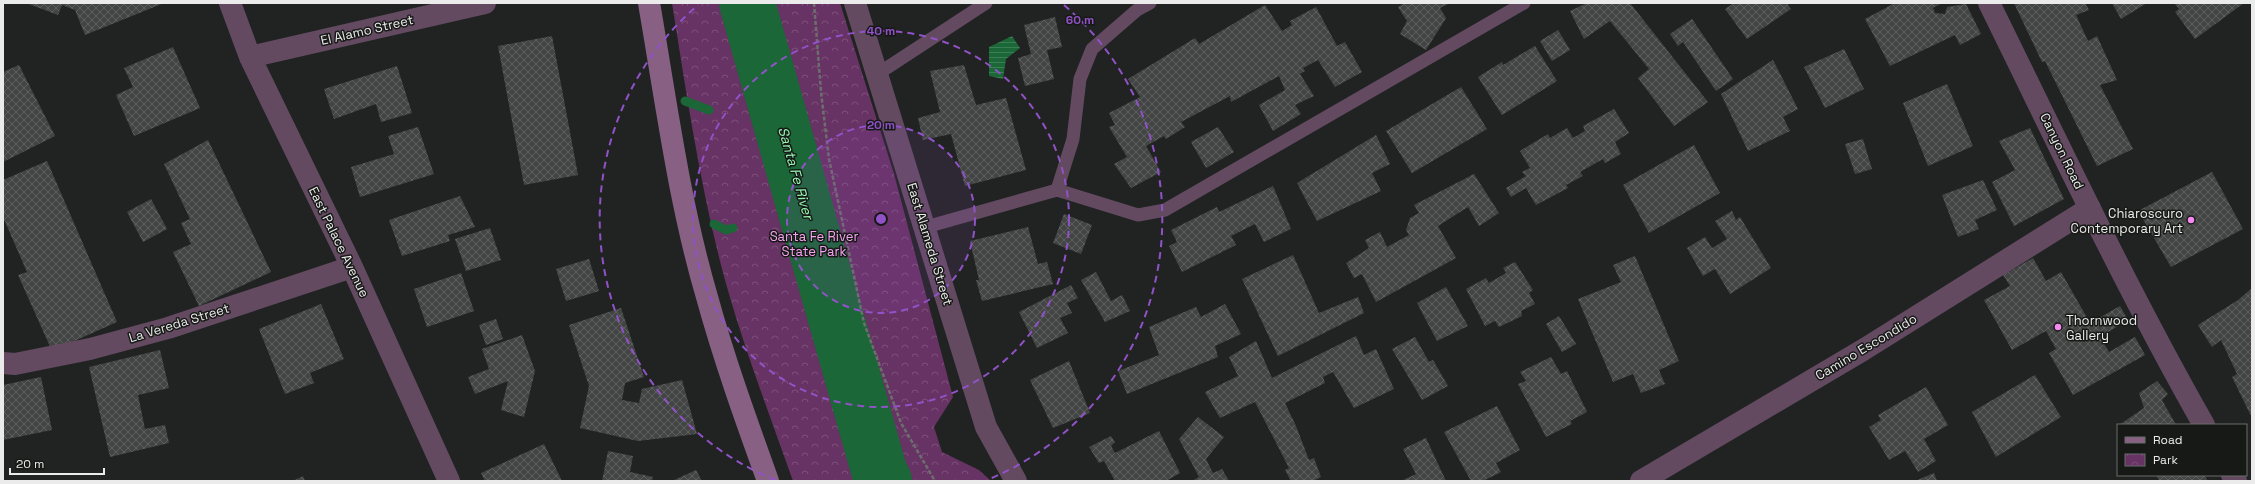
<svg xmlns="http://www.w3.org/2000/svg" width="2255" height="484" font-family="'Space Grotesk',sans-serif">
<defs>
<pattern id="park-crowns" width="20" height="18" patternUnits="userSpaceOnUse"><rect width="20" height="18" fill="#673264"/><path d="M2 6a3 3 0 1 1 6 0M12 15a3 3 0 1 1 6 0" fill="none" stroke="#7d507a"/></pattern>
<pattern id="water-rules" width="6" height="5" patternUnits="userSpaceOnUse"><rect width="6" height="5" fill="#1b6738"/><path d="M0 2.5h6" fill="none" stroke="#3c7d55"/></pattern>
<pattern id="building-cross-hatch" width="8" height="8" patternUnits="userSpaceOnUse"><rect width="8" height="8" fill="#424543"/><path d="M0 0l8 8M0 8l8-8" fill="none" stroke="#5d605e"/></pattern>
</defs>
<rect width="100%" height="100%" fill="#202321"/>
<path fill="url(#park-crowns)" d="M672,3H840L894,174L953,397L934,427L942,452L979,470L991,481H793C768,410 740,338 721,265C699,179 686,91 672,3Z"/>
<path fill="url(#water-rules)" d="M1012,36L1020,48L1006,59L1003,79L989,76V47Z"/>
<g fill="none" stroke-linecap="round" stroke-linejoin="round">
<path stroke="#1b6738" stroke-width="9" d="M685,101L709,110
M714,224L726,230L733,228"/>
<path stroke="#1b6738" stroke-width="56" d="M747,3L880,474L884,481"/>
</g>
<path fill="url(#building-cross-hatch)" d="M26,3H164L85,35L75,10L62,5L58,15Z
M1405,3H1450L1440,8L1446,18L1426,50L1400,34L1407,21L1398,7Z
M1587,3H1630L1708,102L1674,126L1638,78L1649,69L1610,21L1584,39L1570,11Z
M1734,3H1787L1791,9L1747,39L1725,9Z
M1895,3H1942L1933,8L1935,13L1945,14L1947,7L1966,4L1981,34L1960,45L1955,35L1890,66L1865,19Z
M2014,3H2085L2089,10L2076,15L2088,41L2097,36L2117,80L2100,85L2133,149L2097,166L2045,61L2042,62Z
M2112,3H2147L2121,19Z
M2174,3H2244L2195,39L2175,12L2179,9Z
M1265,5L1282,31L1292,25L1290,21L1316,7L1337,46L1345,42L1362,72L1335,87L1318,60L1303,68L1305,71L1300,74L1314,96L1295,105L1301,114L1273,131L1259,105L1285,90L1279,76L1231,102L1230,96L1181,122L1185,127L1166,139L1164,136L1146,146L1161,172L1131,188L1114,164L1127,157L1109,127L1115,125L1109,113L1140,97L1128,79L1195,38L1199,44Z
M1055,17L1062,47L1047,50L1054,79L1025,86L1018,58L1031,54L1024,25Z
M1692,19L1733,79L1716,91L1683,42L1678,46L1670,34Z
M1558,30L1570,50L1552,61L1540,41Z
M552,36L578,175L524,185L498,46Z
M1535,46L1557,81L1502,115L1478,77L1502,62L1503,65Z
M173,47L200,108L134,136L116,95L133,87L124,68Z
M1844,49L1864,89L1825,108L1804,67Z
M1773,60L1798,109L1783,117L1790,131L1748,151L1721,94Z
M19,65L55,136L3,162V72Z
M964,65L976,105L1006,98L1026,170L965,186L951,134L923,140L918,118L940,112L930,71Z
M397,66L412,113L381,122L376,104L334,119L324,89Z
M1947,84L1973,146L1928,166L1903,103Z
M1461,87L1487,129L1412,173L1386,131Z
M1614,109L1629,133L1615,142L1621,154L1605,163L1603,159L1580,172L1583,176L1566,185L1568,188L1536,205L1526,188L1511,197L1506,188L1526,176L1522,172L1530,168L1520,151L1548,134L1550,138L1567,128L1573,138L1585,131L1583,126Z
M418,127L434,174L360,197L351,167L394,154L388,136Z
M1218,127L1234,152L1206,168L1191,142Z
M2030,128L2064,199L2014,226L1992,182L2015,170L1999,141Z
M1376,135L1390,164L1372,173L1381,191L1317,221L1297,183Z
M1863,139L1872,169L1855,174L1845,144Z
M208,140L271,272L199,306L173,252L191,244L181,223L190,219L164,164Z
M1694,145L1720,193L1649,233L1623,185Z
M47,161L117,322L52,351L18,275L27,272L3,217V180Z
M2212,172L2243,229L2171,267L2138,211Z
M1474,174L1499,213L1479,226L1468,207L1438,226L1456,258L1376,302L1362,274L1354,278L1346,263L1369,248L1365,240L1380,232L1387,247L1409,235L1406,230L1410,218L1419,213L1414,205Z
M1983,180L1997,210L1975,220L1979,229L1958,237L1942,195Z
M1273,186L1291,229L1264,242L1255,224L1231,236L1236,245L1182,272L1169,246L1177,242L1171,230L1217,207L1219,212Z
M460,196L475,227L448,235L450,241L402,256L389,220Z
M151,199L167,229L143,242L127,212Z
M1732,211L1736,220L1740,217L1771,268L1730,294L1715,269L1703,276L1687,248L1705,237L1712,248L1727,239L1715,221Z
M1064,214L1092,225L1081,254L1053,243Z
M1028,227L1038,264L1047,262L1053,284L982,301L976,280H979L970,241Z
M490,228L501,260L466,271L455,239Z
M1293,255L1319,313L1358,297L1364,313L1278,356L1242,279Z
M1635,256L1679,361L1659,370L1665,384L1641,393L1633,374L1613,382L1578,299L1621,282L1613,265Z
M2033,258L2046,281L2061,272L2090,323L2120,306L2128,320L2100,337L2109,352L2135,337L2145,355L2073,395L2049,353L2056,349L2046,331L2012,350L1984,300L2010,286L2003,275Z
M589,259L599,291L566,301L556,269Z
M1515,262L1533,290L1529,293L1535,304L1521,311L1522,316L1499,327L1495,321L1485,326L1466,289L1486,278L1489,283L1506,273L1503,268Z
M1096,272L1111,301L1122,295L1130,311L1105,322L1081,280Z
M461,273L474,311L427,327L414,289Z
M1071,285L1078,298L1067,303L1072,313L1060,318L1068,333L1037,348L1019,312Z
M1446,287L1468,326L1437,341L1417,303Z
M2252,288V418L2232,377L2237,374L2221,340L2212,347L2198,325L2238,300Z
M321,304L344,359L310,373L314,383L285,394L259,329Z
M1225,304L1241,334L1215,346L1218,357L1127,394L1118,371L1159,355L1149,327L1196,307L1201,317Z
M621,308L644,377L625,383L622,400L639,403L642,389L682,380L697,434L638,441L580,428L589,386L569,325Z
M1559,316L1576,344L1562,352L1546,324Z
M496,319L503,339L486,345L479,325Z
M522,335L535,371L524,417L501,410L508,381L475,394L468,377L489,369L482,349Z
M1356,336L1364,355L1376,349L1394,389L1354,408L1333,372L1323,377L1325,383L1285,403L1296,426L1309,460L1314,458L1321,477L1313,481H1291L1285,470L1289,468L1255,402L1220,418L1205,392L1238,376L1229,357L1256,341L1272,378Z
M1415,337L1429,362L1433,360L1448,386L1422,400L1392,349Z
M160,350L169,388L138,395L145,429L165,425L169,443L110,457L89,367Z
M1551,357L1561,374L1567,371L1587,412L1570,421L1572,424L1546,437L1518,384L1526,381L1520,372Z
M1069,361L1090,413L1053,428L1030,380Z
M2035,375L2061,417L1996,457L1972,412Z
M41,377L52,430L3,440V385Z
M2157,381L2168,394L2162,400L2176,425H2119L2144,408L2139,393Z
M1926,387L1948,425L1924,439L1936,461L1918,472L1905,451L1889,460L1869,427L1881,420L1878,415Z
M1497,406L1520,450L1496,463L1501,472L1483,481H1471L1444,432Z
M1198,417L1224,437L1206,459L1213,473L1222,469L1229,481H1192L1199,477L1179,439Z
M1159,431L1180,473L1166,481H1115L1104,461L1099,463L1089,447L1111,436L1115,442L1111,446L1115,453Z
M1426,438L1446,481H1401L1416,474L1403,449Z
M544,444L562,481H485L481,473Z
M608,451L633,456L630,472L653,477L652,481H602Z
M696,470L702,481H672Z
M1934,473L1937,481H1915Z
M2156,475H2204L2208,481H2160Z
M303,476L305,481H293Z"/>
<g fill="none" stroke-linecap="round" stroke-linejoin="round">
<path stroke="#6c6f6d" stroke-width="2.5" stroke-dasharray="4 2" stroke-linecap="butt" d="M814,3L821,92L829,159L864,323L901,423L935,481"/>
<path stroke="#634a61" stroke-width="13" d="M876,75L986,3
M1057,190L1073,139L1080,79L1092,49L1137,10L1150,3
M926,227L1057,190L1138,215L1165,210L1524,3"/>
<path stroke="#634a61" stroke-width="22" d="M230,3L250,57L352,267L449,481
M855,3L986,427L1016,481
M1989,3C2059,145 2126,288 2204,425
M250,57L485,3
M3,363L15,364L90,349L168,328L352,267
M2232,475L2236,481
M1641,481L1863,350L2090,208"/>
<path stroke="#876084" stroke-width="22" d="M649,3C666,101 679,202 707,297C724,359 746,420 768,481"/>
</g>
<circle cx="881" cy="219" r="94" fill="#9152c8" fill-opacity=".12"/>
<g fill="none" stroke="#9152c8" stroke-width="2" stroke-dasharray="7 5">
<circle cx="881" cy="219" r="94"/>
<circle cx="881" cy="219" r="188"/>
<path d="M775 480A282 282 0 0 1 698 5M1064 5A282 282 0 0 1 987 480"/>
</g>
<g fill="#f589ef" stroke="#171917" stroke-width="1.5">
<circle cx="2191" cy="220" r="4"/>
<circle cx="2058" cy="327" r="4"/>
</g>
<g text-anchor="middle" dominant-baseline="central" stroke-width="3" stroke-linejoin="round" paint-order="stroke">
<g font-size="13" fill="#eaebea" stroke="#171917">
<text transform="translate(367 30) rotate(-13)">El Alamo Street</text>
<text transform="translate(2062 151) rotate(64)">Canyon Road</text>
<text transform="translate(339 242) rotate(64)">East Palace Avenue</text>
<text transform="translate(930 244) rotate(73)">East Alameda Street</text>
<text transform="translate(179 323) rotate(-17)">La Vereda Street</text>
<text transform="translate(1866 347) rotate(-31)">Camino Escondido</text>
</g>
<g font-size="13" fill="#eaebea" stroke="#171917" text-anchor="end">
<text x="2183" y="213">Chiaroscuro<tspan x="2183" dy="15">Contemporary Art</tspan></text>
<text x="2066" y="320" text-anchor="start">Thornwood<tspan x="2066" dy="15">Gallery</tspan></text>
</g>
<g font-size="13" fill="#f6a4f0" stroke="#171917">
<text x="814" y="236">Santa Fe River<tspan x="814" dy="15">State Park</tspan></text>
</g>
<g font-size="14" font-style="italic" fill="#93f5ae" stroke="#171917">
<text transform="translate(796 173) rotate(74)">Santa Fe River</text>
</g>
</g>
<circle cx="881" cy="219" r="6" fill="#9152c8" stroke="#171917" stroke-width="2"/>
<g font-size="12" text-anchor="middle" font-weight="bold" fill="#9152c8" stroke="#171917" stroke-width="3" stroke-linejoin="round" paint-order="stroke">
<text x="1080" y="24">60 m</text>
<text x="881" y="35">40 m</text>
<text x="881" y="129">20 m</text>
</g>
<rect width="2255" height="484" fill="none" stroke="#eaebea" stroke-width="8"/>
<rect x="2117" y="424" width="130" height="52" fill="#171917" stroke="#6b6d6b"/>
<rect x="2125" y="437" width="20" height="6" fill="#876084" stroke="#6b6d6b"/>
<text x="2153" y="444" font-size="12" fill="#eaebea">Road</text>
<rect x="2125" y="454" width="20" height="12" fill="url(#park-crowns)" stroke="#6b6d6b"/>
<text x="2153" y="464" font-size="12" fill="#eaebea">Park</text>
<path d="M10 468v6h94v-6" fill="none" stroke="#eaebea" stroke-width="2"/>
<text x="16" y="468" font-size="12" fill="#eaebea" stroke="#171917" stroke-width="3" paint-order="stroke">20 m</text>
</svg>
